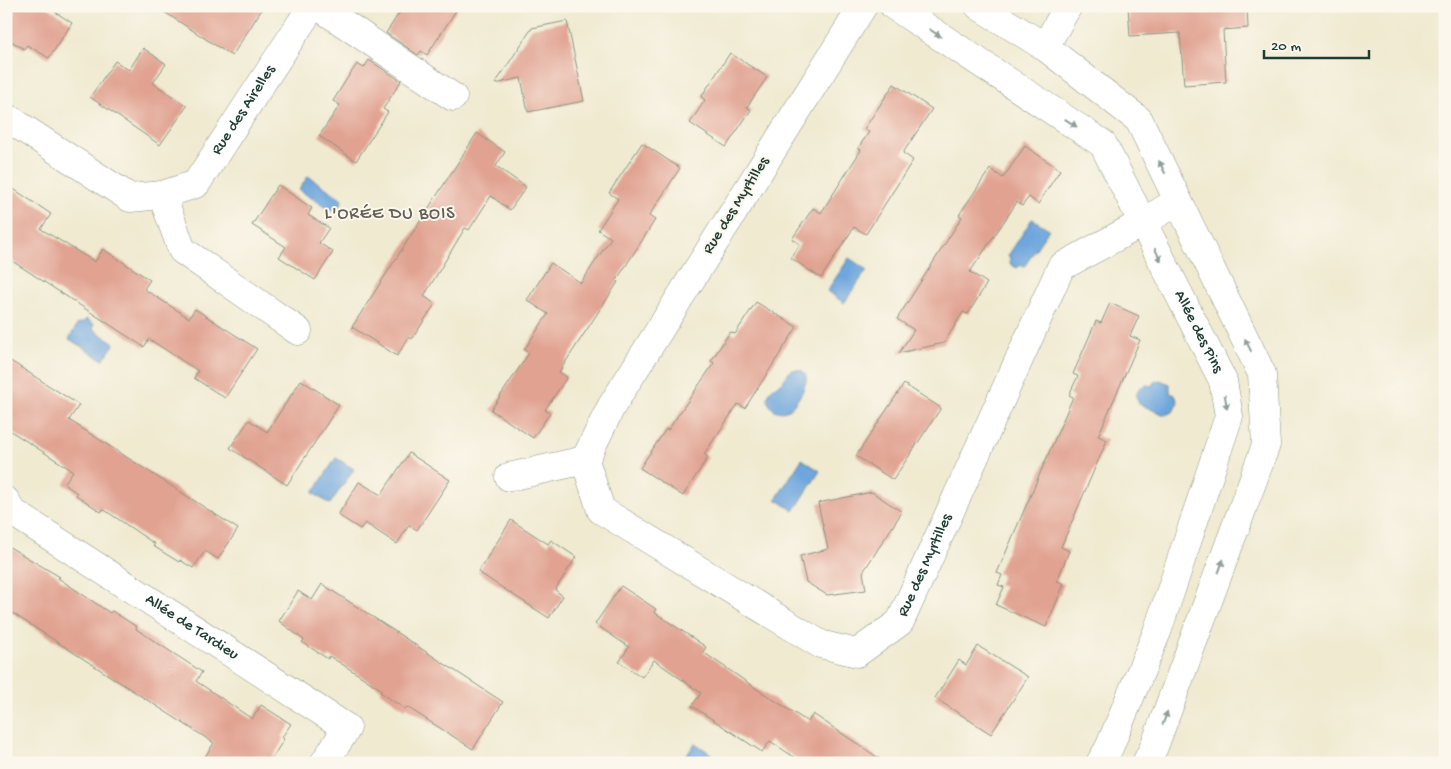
<svg xmlns="http://www.w3.org/2000/svg" width="1451" height="769" font-family="'Gochi Hand',sans-serif">
<rect width="100%" height="100%" fill="#fbf7ec"/>
<filter id="ink" filterUnits="userSpaceOnUse"><feTurbulence type="fractalNoise" baseFrequency=".02" numOctaves="2"/><feDisplacementMap in="SourceGraphic" scale="10" xChannelSelector="R" yChannelSelector="G"/><feConvolveMatrix kernelMatrix="1 2 1 2 8 2 1 2 1" color-interpolation-filters="sRGB"/></filter>
<filter id="wash" filterUnits="userSpaceOnUse"><feTurbulence type="fractalNoise" baseFrequency=".0096" numOctaves="4" result="noise"/><feDisplacementMap in="SourceGraphic" scale="20" xChannelSelector="R" yChannelSelector="G"/><feGaussianBlur stdDeviation="1.12" result="paint"/><feColorMatrix in="noise" values="0 0 0 0 0 0 0 0 0 0 0 0 0 0 0 0 0 1.4 0 .05"/><feComposite in="paint" operator="in"/></filter>
<g filter="url(#wash)">
<rect width="100%" height="100%" fill="#f0ead1"/>
<path fill="#6ea6dd" stroke="#467288" d="M308,176L341,198L342,202L336,211H332L299,190Z
M1032,219L1049,229L1024,267L1021,265L1017,268L1010,264V259L1008,256Z
M849,258L867,270L844,303L827,291Z
M86,319L94,324L93,329L113,342L114,345L103,360L69,339L78,323H83Z
M792,370C821,366 798,404 788,410C783,413 778,412 773,409C763,400 769,386 782,383L788,373Z
M1160,380L1170,384V393L1175,395L1178,402L1173,412L1165,415L1139,404L1136,396L1139,388L1147,385L1152,386L1154,382Z
M336,458L354,469L330,504L313,493Z
M802,459L820,471L794,511L776,499Z
M695,743L724,763H682Z"/>
<g id="blocks">
<path fill="#e1a291" d="M6,6H46L72,23L49,58L27,45L24,49L6,38Z
M155,6H264L232,56Z
M404,6H459L427,55L421,51L418,55L386,33Z
M1128,6H1247L1248,28L1223,30L1226,82L1184,85L1180,33L1130,36Z
M567,21L584,101L528,112L521,78L495,84L532,28Z
M143,48L166,64L153,83L187,106L160,145L90,97L115,61L129,70Z
M730,53L767,77L747,107L751,110L726,147L690,123L705,100L701,97Z
M369,60L401,81L383,109L388,112L356,161L319,136L340,105L333,101L346,80L357,64L364,68Z
M894,84L932,109L903,153L913,160L866,234L854,227L821,278L791,258L800,244L792,239L813,208L821,213L861,150L858,148L869,132L864,129Z
M477,133L505,152L496,166L526,187L510,210L491,196L469,230L465,228L424,296L435,304L412,339L409,337L397,356L352,327Z
M642,143L680,168L649,216L655,220L616,281L618,282L559,372L567,377L545,410L550,413L533,438L491,410L529,353L524,350L548,314L527,300L551,263L581,283L611,238L598,230L618,199L609,193Z
M1025,146L1060,170L1038,204L1029,197L1022,206L1017,202L970,272L987,283L968,314L963,312L944,343L899,353L914,330L897,319L962,217L959,215L990,169L1003,178Z
M6,184L51,214L41,229L95,262L103,249L150,280L144,289L189,318L195,309L257,349L225,398L194,378L198,371L149,339L144,347L6,257Z
M278,185L312,208L308,215L329,228L319,243L333,252L315,280L279,257L286,247L252,225Z
M756,302L797,327L745,408L738,404L704,454L708,457L683,496L640,468L666,429L668,430L714,363L711,361L730,332L735,334Z
M1110,303L1139,316L1130,336L1140,340L1098,436L1107,440L1061,547L1069,551L1057,581L1064,584L1046,627L996,605L1004,587L998,585L1002,575L997,573L1073,397L1069,395L1078,376L1073,374L1096,321L1101,323Z
M6,358L79,405L69,420L238,529L218,559L205,551L193,568L180,560L179,562L153,546L155,544L103,509L101,512L76,495L77,493L64,484L73,471L6,428Z
M301,380L339,405L287,485L230,448L249,420L267,432Z
M904,384L941,408L893,480L856,456Z
M409,453L450,480L417,530L409,525L397,544L365,523L360,529L338,515L359,482L381,495Z
M872,492L902,512L863,572L866,590L827,595L806,582L800,556L828,549L818,503Z
M511,520L548,544L551,540L576,557L555,590L563,596L549,618L478,572Z
M6,545L60,577L58,578L110,613L112,611L137,627L136,629L202,672L196,681L252,719L261,705L291,724L282,737L284,739L269,763H201L214,743L6,609Z
M322,584L503,702L473,749L407,707L405,709L380,692L382,690L356,673L329,656L328,659L302,642L304,640L279,621L298,591L312,600Z
M621,586L656,609L654,612L706,647L703,652L754,687L808,722L813,714L886,763H803L770,741L762,752L692,706L701,693L654,660L642,677L619,662L629,647L595,624Z
M978,646L1028,677L991,734L935,698L959,660L966,665Z"/>
</g>
</g>
<g filter="url(#ink)">
<use href="#blocks" fill-opacity="0" stroke="#889482" stroke-width="1"/>
<g fill="none" stroke-linecap="round" stroke-linejoin="round">
<g stroke="#889482" stroke-width="29">
<g id="minor">
<path d="M318,6L453,97"/>
<path id="s1" d="M863,6L611,407L585,460L601,510L820,644L857,653L900,622L1061,267L1142,223L1178,201"/>
<path id="s2" d="M894,6L1103,144L1223,381L1229,416L1157,632L1109,748L1100,763"/>
<path d="M979,6L1045,47L1139,120L1262,374L1266,445L1154,747L1146,763"/>
<path d="M1045,47L1068,6"/>
<path id="s3" d="M6,117L130,198L162,195L196,184L312,6"/>
<path d="M162,195L182,250L298,331"/>
<path d="M509,477L585,460"/>
<path id="s4" d="M6,501L11,511L347,728L324,763"/>
</g>
</g>
<use href="#minor" stroke="#fff" stroke-width="28"/>
</g>
<defs><path id="oneway-solid" d="M-6-.8H1V-3.2L6.5 0L1 3.2V.8H-6Z" transform="scale(1.25)"/></defs>
<g fill="#8f9e9a">
<use href="#oneway-solid" transform="translate(935 33) rotate(33)"/>
<use href="#oneway-solid" transform="translate(1071 123) rotate(33)"/>
<use href="#oneway-solid" transform="translate(1162 167) rotate(-116)"/>
<use href="#oneway-solid" transform="translate(1158 255) rotate(63)"/>
<use href="#oneway-solid" transform="translate(1248 345) rotate(-116)"/>
<use href="#oneway-solid" transform="translate(1226 402) rotate(80)"/>
<use href="#oneway-solid" transform="translate(1221 566) rotate(-70)"/>
<use href="#oneway-solid" transform="translate(1165 718) rotate(-70)"/>
</g>
</g>
<g text-anchor="middle" dominant-baseline="central" stroke-width="4" stroke-linejoin="round" paint-order="stroke">
<g font-size="16" fill="#1f3d34" stroke="#fbf7ec">
<text stroke="none"><textPath href="#s3" startOffset="304">Rue des Airelles</textPath></text>
<text transform="translate(737 206) rotate(-58)">Rue des Myrtilles</text>
<text stroke="none"><textPath href="#s2" startOffset="461">Allée des Pins</textPath></text>
<text stroke="none"><textPath href="#s1" startOffset="995">Rue des Myrtilles</textPath></text>
<text stroke="none"><textPath href="#s4" startOffset="226">Allée de Tardieu</textPath></text>
</g>
<g font-size="18" letter-spacing="1" fill="#636055" stroke="#fbf7ec">
<text x="390" y="214">L'ORÉE DU BOIS</text>
</g>
</g>
<rect width="1451" height="769" fill="none" stroke="#fbf7ec" stroke-width="25"/>
<path d="M1264 50v8h105v-8" fill="none" stroke="#1f3d34" stroke-width="2.5"/>
<text x="1271" y="50" font-size="15" fill="#1f3d34" stroke="#fbf7ec" stroke-width="4" paint-order="stroke">20 m</text>
</svg>
